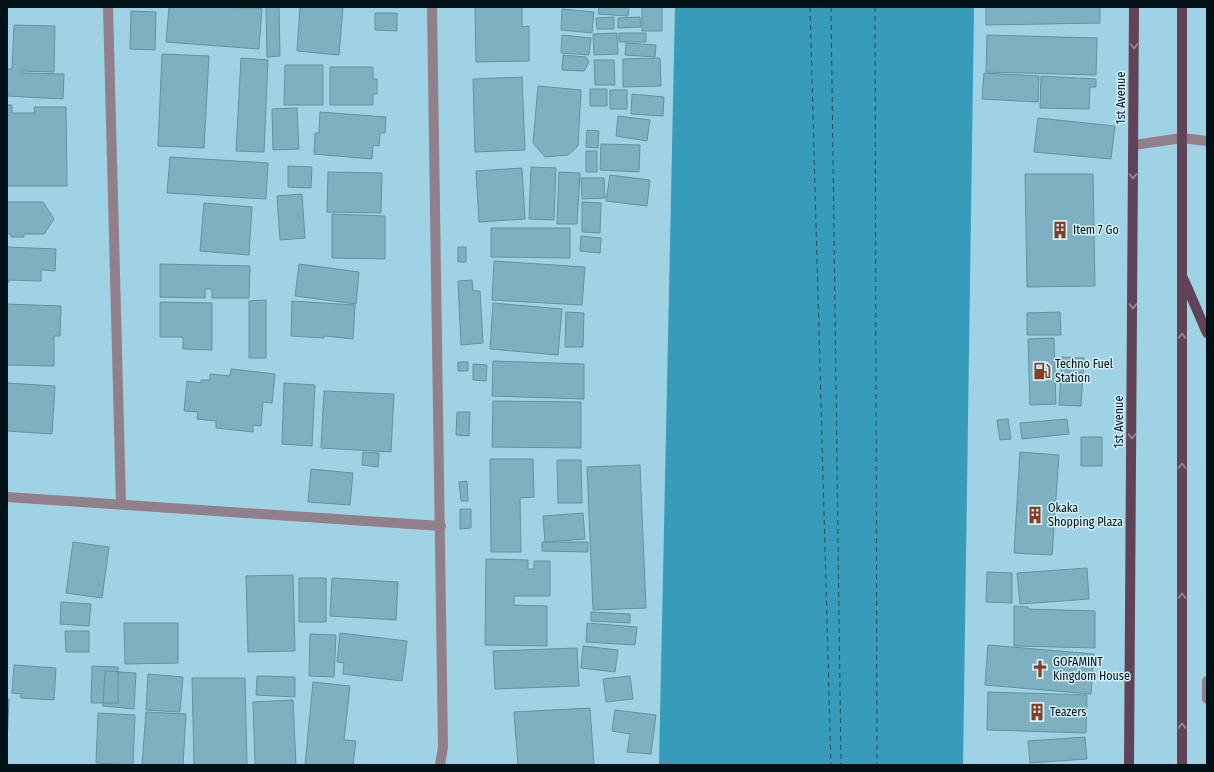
<svg xmlns="http://www.w3.org/2000/svg" width="1214" height="772" font-family="'Fira Sans Condensed',sans-serif">
<rect width="100%" height="100%" fill="#9fd2e4"/>
<path fill="#369cb9" d="M675,7H974L963,765H659Z"/>
<g fill="none" stroke-linecap="round" stroke-linejoin="round">
<path stroke="#2c4a54" stroke-width="1" stroke-dasharray="5 4" stroke-linecap="butt" d="M810,7L831,765
M831,7L841,765
M875,7L877,765"/>
</g>
<path fill="#7eb0c1" stroke="#6092a2" d="M169,7L262,8L259,49L166,42Z
M266,7H279L280,56L267,57Z
M300,7H343L339,55L297,51Z
M475,7H522V27L529,26V61L476,62Z
M599,7H629L628,16L598,14Z
M642,7H662V31H642Z
M986,7H1100V23L986,25Z
M562,9L594,12L592,33L561,30Z
M131,11L156,12L155,50L130,49Z
M375,13H397V31L375,30Z
M614,17V29H597L596,18Z
M640,17L641,27L618,28V18Z
M14,25L55,26L54,72L22,71V73L64,74L63,99L7,96V69H12Z
M617,33L618,54L594,55L593,34Z
M619,33H646V42H619Z
M562,35L591,38L589,55L561,53Z
M987,35L1097,38L1096,75L986,72Z
M626,43L656,45L655,57L625,55Z
M162,54L209,56L204,148L158,146Z
M563,55L586,57L589,62L584,71L562,70Z
M241,58L268,60L264,152L236,151Z
M660,58L661,86L623,87V59Z
M594,60H614L615,85H595Z
M285,65H323V105H284Z
M330,67H373V79H377V94H373V105H330Z
M984,73L1039,76L1038,102L982,99Z
M1041,76L1096,79V87H1090L1089,109L1040,108Z
M522,77L525,150L475,152L473,79Z
M538,86L581,90L578,146L568,155L545,157L533,143Z
M590,89H607V106H590Z
M610,90H627V109H610Z
M632,94L664,97L663,116L631,114Z
M7,105H12V113H35L34,107H66L67,186H7Z
M297,108L299,149L273,150L272,109Z
M320,112L386,117L385,133H380L379,146L373,145L372,159L314,154L315,133H319Z
M618,116L650,120L647,141L616,136Z
M1038,118L1115,126L1111,159L1034,152Z
M587,130L599,131L598,148L586,147Z
M601,144L640,145L639,172L600,170Z
M586,151H597V172H586Z
M170,157L268,163L266,199L167,193Z
M288,166L312,167L311,188L288,187Z
M531,167L556,168L554,220L529,219Z
M522,168L525,219L479,222L476,171Z
M328,172L382,173L381,213L327,212Z
M559,172L580,173L577,224H557Z
M1025,174H1093L1095,286L1027,287Z
M610,175L650,180L647,206L606,201Z
M581,178H604L605,198L582,199Z
M302,194L305,238L280,240L277,196Z
M7,202H43L54,219L44,234H24V237H11V234H7Z
M582,202L601,203L600,233L582,232Z
M204,203L252,207L249,255L200,251Z
M332,214L385,216V259L332,258Z
M491,228H570V258L491,257Z
M581,236L601,238L600,253L580,251Z
M7,247L56,249L55,271L41,270V281L9,280V282H7Z
M458,247H466V262H458Z
M494,261L585,267L582,305L492,300Z
M160,264L250,266L249,298H212V289H205V298L160,297Z
M299,264L359,272L356,304L295,296Z
M472,280L473,291H480L483,343L461,345L458,281Z
M266,300V358H249V301Z
M292,301L355,305L353,339L325,336L324,338L291,336Z
M160,302L212,303V350L183,349V337H160Z
M493,303L562,309L558,355L490,349Z
M7,304L61,306L60,336H54V366L7,365Z
M566,312L584,313L583,347H565Z
M1060,312L1061,335H1027V313Z
M1054,338L1056,404L1030,405L1028,339Z
M1062,357L1084,358L1081,406L1059,405Z
M493,361L584,364V399L492,396Z
M458,362H468V371H458Z
M473,364L487,365L486,381L473,380Z
M231,369L275,374L272,403L263,402L261,426L253,425V432L216,428V421L197,419L198,412L184,411L187,381L201,383V380H210V374L230,376Z
M7,383L55,386L52,434L7,431Z
M284,383L315,385L312,446L282,444Z
M324,391L394,394L391,452L321,448Z
M493,401L581,402V448L492,447Z
M457,412H470L469,436L456,435Z
M1008,419L1011,439L1000,440L997,420Z
M1067,419L1069,434L1022,439L1020,423Z
M1081,437H1102V466H1081Z
M363,452L379,453L378,467L362,465Z
M1020,452L1059,455L1052,555L1014,553Z
M490,459H533L534,497L520,498L521,552H491Z
M557,460H581L582,503H558Z
M640,465L646,608L593,610L587,467Z
M311,469L353,473L350,505L308,502Z
M467,481L468,501H461L459,482Z
M460,509H471V528L460,529Z
M583,513L585,539L545,542L543,516Z
M73,542L109,547L102,598L66,593Z
M542,542H588V552L542,551Z
M486,559L528,560V569H534V561H550V596H514V605L547,606V646L485,645Z
M1087,568L1089,599L1020,604L1017,573Z
M987,572L1012,573V603L986,602Z
M293,575L295,651L248,652L246,576Z
M299,578H326V622H299Z
M332,578L398,582L396,620L330,616Z
M61,602L91,604L89,626L60,624Z
M1014,606L1028,607V609L1095,611V648L1014,646Z
M591,612L630,614V623L591,621Z
M124,623H178V663L125,664Z
M587,623L637,627L635,645L586,642Z
M65,631H89V652H66Z
M340,633L407,641L402,681L343,674L344,663L337,662Z
M310,634L336,635L334,677L309,676Z
M988,645L1094,654L1091,694L985,685Z
M583,646L618,650L615,672L581,668Z
M577,648L579,686L495,689L493,651Z
M14,665L56,668L54,700L21,698V694L12,693Z
M92,666L118,667V703H91Z
M105,671L136,673L134,709L103,706Z
M148,674L183,677L180,712L146,710Z
M257,676L295,677V697L256,695Z
M630,676L633,699L606,702L603,679Z
M192,678H245L247,765H194Z
M313,682L350,686L344,740L356,741L353,765H305Z
M988,692L1087,695L1086,733L987,730Z
M7,699H9L7,743Z
M293,700L296,765H255L253,702Z
M590,708L594,765H518L514,712Z
M615,710L656,715L651,754L627,752L630,734L612,731Z
M146,712L186,714L183,765H142Z
M98,713L135,715L133,765L96,763Z
M1085,737L1087,759L1030,763L1028,741Z"/>
<g fill="none" stroke-linecap="round" stroke-linejoin="round">
<path stroke="#917f8a" stroke-width="10" d="M108,7L121,504
M432,7L443,747L440,765
M1134,145L1182,138L1207,141
M7,497L441,526
M1207,681V699"/>
<path stroke="#604356" stroke-width="10" d="M1184,280L1207,333
M1129,765L1134,7
M1182,765V7"/>
</g>
<defs><path id="oneway-chevron" d="M-2-3.5L2.5 0L-2 3.5" fill="none" stroke-width="1.6" stroke-linecap="round" stroke-linejoin="round"/></defs>
<g stroke="#95909e">
<use href="#oneway-chevron" transform="translate(1134 46) rotate(90)"/>
<use href="#oneway-chevron" transform="translate(1133 176) rotate(90)"/>
<use href="#oneway-chevron" transform="translate(1133 306) rotate(90)"/>
<use href="#oneway-chevron" transform="translate(1182 336) rotate(-90)"/>
<use href="#oneway-chevron" transform="translate(1132 436) rotate(90)"/>
<use href="#oneway-chevron" transform="translate(1182 466) rotate(-90)"/>
<use href="#oneway-chevron" transform="translate(1182 596) rotate(-90)"/>
<use href="#oneway-chevron" transform="translate(1182 726) rotate(-90)"/>
</g>
<defs>
<g id="building-bare" transform="scale(1.38)"><path d="M-4-6H4V6H1V3H-1V6H-4ZM-2.5-4.3h1.7v1.8h-1.7ZM.8-4.3h1.7v1.8H.8ZM-2.5-1h1.7V.8h-1.7ZM.8-1h1.7V.8H.8Z" fill="#863d21" stroke="#d5eff7" stroke-width="2.5" paint-order="stroke"/></g>
<g id="fuel-bare" transform="scale(1.38)"><path d="M-5.5-6h7V0h2V4h1.3V-2.5L3-4.5l.8-.8L6-3V5H2.5V1h-1V6h-7ZM-4.2-4.7v3.2H.2V-4.7Z" fill="#863d21" stroke="#d5eff7" stroke-width="2.5" paint-order="stroke"/></g>
<g id="church-bare" transform="scale(1.38)"><path d="M-1.2-6h2.4v3.5h3.3v2.4h-3.3V6h-2.4V-.1h-3.3v-2.4h3.3Z" fill="#863d21" stroke="#d5eff7" stroke-width="2.5" paint-order="stroke"/></g>
</defs>
<g fill-rule="evenodd">
<use href="#building-bare" x="1060" y="230"/>
<use href="#fuel-bare" x="1042" y="371"/>
<use href="#building-bare" x="1035" y="515"/>
<use href="#church-bare" x="1040" y="669"/>
<use href="#building-bare" x="1037" y="712"/>
</g>
<g text-anchor="middle" dominant-baseline="central" stroke-width="3" stroke-linejoin="round" paint-order="stroke">
<g font-size="12" fill="#001117" stroke="#d5eff7">
<text transform="translate(1121 98) rotate(-90)">1st Avenue</text>
<text transform="translate(1119 422) rotate(-90)">1st Avenue</text>
</g>
<g font-size="12" fill="#001117" stroke="#d5eff7" text-anchor="start">
<text x="1073" y="230">Item 7 Go</text>
<text x="1055" y="364">Techno Fuel<tspan x="1055" dy="14">Station</tspan></text>
<text x="1048" y="508">Okaka<tspan x="1048" dy="14">Shopping Plaza</tspan></text>
<text x="1053" y="662">GOFAMINT<tspan x="1053" dy="14">Kingdom House</tspan></text>
<text x="1050" y="712">Teazers</text>
</g>
</g>
<rect width="1214" height="772" fill="none" stroke="#001117" stroke-width="16"/>
</svg>
